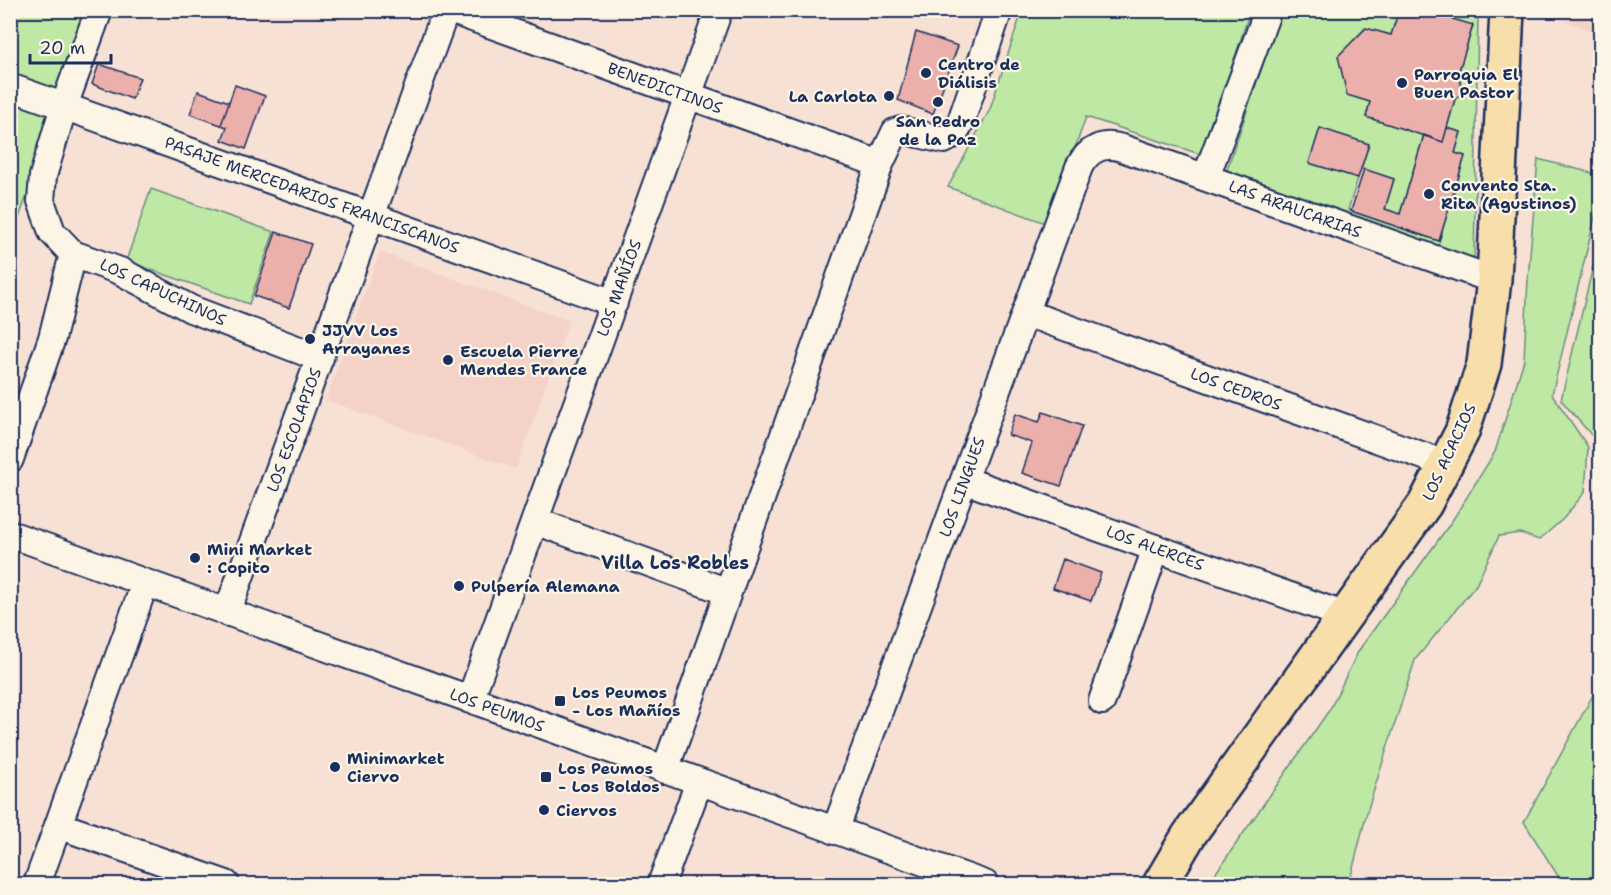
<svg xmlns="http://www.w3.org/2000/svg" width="1611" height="895" font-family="'Shantell Sans',sans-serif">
<rect width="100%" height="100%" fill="#f7e0d4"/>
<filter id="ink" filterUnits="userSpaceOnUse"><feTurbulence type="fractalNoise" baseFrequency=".0167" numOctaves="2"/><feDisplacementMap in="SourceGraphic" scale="12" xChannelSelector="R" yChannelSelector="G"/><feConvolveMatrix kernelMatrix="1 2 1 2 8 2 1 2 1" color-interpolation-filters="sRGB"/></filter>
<g filter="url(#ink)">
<path fill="#f4d2c8" d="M1550,11H1600V34L1549,15Z
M380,252L569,321L516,469L326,400Z"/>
<path fill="#bee8a4" stroke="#6c8c81" stroke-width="1.5" d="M10,11H94L16,226L10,224Z
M1022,11H1250L1203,155L1086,117L1048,224L948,187L990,109Z
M1281,11H1399L1391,35L1365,28L1339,56L1347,95L1370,102L1366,117L1424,135L1400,214L1385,209L1394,179L1361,169L1369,144L1320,129L1309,163L1358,178L1348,210L1439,241L1465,156L1455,153L1461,132L1447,128L1455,99L1463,93L1458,74L1473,26L1422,11H1478L1474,266L1224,178Z
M1538,159L1600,175V196L1552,394L1588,447L1585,492L1563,519L1539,540L1520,533L1499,536L1476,585L1415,660L1367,812L1349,884H1208L1330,709L1359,650L1452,521L1495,452L1524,360L1528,279Z
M151,189L274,232L249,304L126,261Z
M1600,237V445L1561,400Z
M1600,682V884H1563L1524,822Z"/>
<path fill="#ecb0ac" stroke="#1b2f5e" stroke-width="1.5" d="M1399,10H1422L1473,25L1458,74L1463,93L1455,99L1443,142L1366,117L1370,102L1347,95L1338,56L1366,28L1391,35Z
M916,32L958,46L933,114L898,100Z
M99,64L140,78L132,99L92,84Z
M235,85L265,96L246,149L222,140L227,127L221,125Z
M198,91L229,102L221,125L190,114Z
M1320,128L1369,144L1358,178L1309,163Z
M1447,128L1461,132L1455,153L1465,156L1439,241L1351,211L1364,169L1394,179L1385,209L1400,214L1424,135L1443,142Z
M276,232L311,244L289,308L254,296Z
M1043,412L1082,426L1061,486L1022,473L1032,443L1008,435L1015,414L1039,422Z
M1063,559L1101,573L1091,601L1053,588Z"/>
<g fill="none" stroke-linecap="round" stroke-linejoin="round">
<g stroke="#1b2f5e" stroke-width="30">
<path id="minor" d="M99,10L64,106L43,176L41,201L52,232L73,254L120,271L191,309L320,358
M450,10L880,164
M10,87L614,303
M1206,177L1268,10
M1026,313L1446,464
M10,459L52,338L73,254
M964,480L1346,616
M535,521L728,592
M10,534L985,884
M227,613L446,10
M470,700L719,10
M1102,701L1156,548
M665,770L880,164L895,132L901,130L944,140L955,133L961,121L999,10
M58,825L226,884
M835,831L1079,167C1088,149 1103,142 1122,148L1494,280
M37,884L145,583
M661,884L699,782"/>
</g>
<g stroke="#1b2f5e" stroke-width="38">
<path id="major" d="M1160,884L1189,835L1425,504L1462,432L1484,364L1494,280L1507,10"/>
</g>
<use href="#minor" stroke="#fcf5e5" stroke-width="26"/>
<use href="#major" stroke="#f8deab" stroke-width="33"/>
</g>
</g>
<g fill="#1b2f5e" stroke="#fcf5e5" stroke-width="2">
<circle cx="926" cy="73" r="6"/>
<circle cx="1402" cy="83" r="6"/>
<circle cx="889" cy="96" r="6"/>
<circle cx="938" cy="102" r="6"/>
<circle cx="1429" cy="194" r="6"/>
<circle cx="310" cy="339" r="6"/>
<circle cx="448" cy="360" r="6"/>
<circle cx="195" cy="558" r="6"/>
<circle cx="459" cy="586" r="6"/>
<rect x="554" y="695" width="12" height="12" rx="3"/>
<circle cx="335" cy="767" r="6"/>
<rect x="540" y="771" width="12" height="12" rx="3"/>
<circle cx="544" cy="810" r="6"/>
</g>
<g text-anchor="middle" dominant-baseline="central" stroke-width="4.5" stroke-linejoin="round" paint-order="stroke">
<g font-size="16" font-weight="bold" fill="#1b2f5e" stroke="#fcf5e5" text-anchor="start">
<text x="938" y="64">Centro de<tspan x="938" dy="18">Diálisis</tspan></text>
<text x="1414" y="74">Parroquia El<tspan x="1414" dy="18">Buen Pastor</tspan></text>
<text x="877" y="96" text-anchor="end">La Carlota</text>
<text x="938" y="121" text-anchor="middle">San Pedro<tspan x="938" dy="18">de la Paz</tspan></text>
<text x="1441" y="185">Convento Sta.<tspan x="1441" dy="18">Rita (Agustinos)</tspan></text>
<text x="322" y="330">JJVV Los<tspan x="322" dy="18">Arrayanes</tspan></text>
<text x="460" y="351">Escuela Pierre<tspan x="460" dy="18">Mendes France</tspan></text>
<text x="207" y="549">Mini Market<tspan x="207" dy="18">: Copito</tspan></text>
<text x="471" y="586">Pulpería Alemana</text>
<text x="572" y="692">Los Peumos<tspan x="572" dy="18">- Los Mañíos</tspan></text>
<text x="347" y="758">Minimarket<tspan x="347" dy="18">Ciervo</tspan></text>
<text x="558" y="768">Los Peumos<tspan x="558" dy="18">- Los Boldos</tspan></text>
<text x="556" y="810">Ciervos</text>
</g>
<g font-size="16" fill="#1b2f5e" stroke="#fcf5e5">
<text transform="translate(665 88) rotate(20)">BENEDICTINOS</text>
<text transform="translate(312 195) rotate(20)">PASAJE MERCEDARIOS FRANCISCANOS</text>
<text transform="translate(1295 209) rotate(20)">LAS ARAUCARIAS</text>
<text transform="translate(619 288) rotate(-70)">LOS MAÑÍOS</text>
<text transform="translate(163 292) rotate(25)">LOS CAPUCHINOS</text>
<text transform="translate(1236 389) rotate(20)">LOS CEDROS</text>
<text transform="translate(294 430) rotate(-70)">LOS ESCOLAPIOS</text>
<text transform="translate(1449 452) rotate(-65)">LOS ACACIOS</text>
<text transform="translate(962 487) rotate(-70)">LOS LINGUES</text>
<text transform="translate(1155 548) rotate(20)">LOS ALERCES</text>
<text transform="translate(497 710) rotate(20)">LOS PEUMOS</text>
</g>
<g font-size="18" font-weight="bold" fill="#1b2f5e" stroke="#fcf5e5">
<text x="675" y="563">Villa Los Robles</text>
</g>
</g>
<rect width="1611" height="895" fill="none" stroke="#fcf5e5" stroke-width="36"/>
<rect x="18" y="18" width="1575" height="859" fill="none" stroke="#1b2f5e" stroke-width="2" filter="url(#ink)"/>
<path d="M30 54v9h81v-9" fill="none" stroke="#1b2f5e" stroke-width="3"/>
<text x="39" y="54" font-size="18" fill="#1b2f5e" stroke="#fcf5e5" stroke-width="4.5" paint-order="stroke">20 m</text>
</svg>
